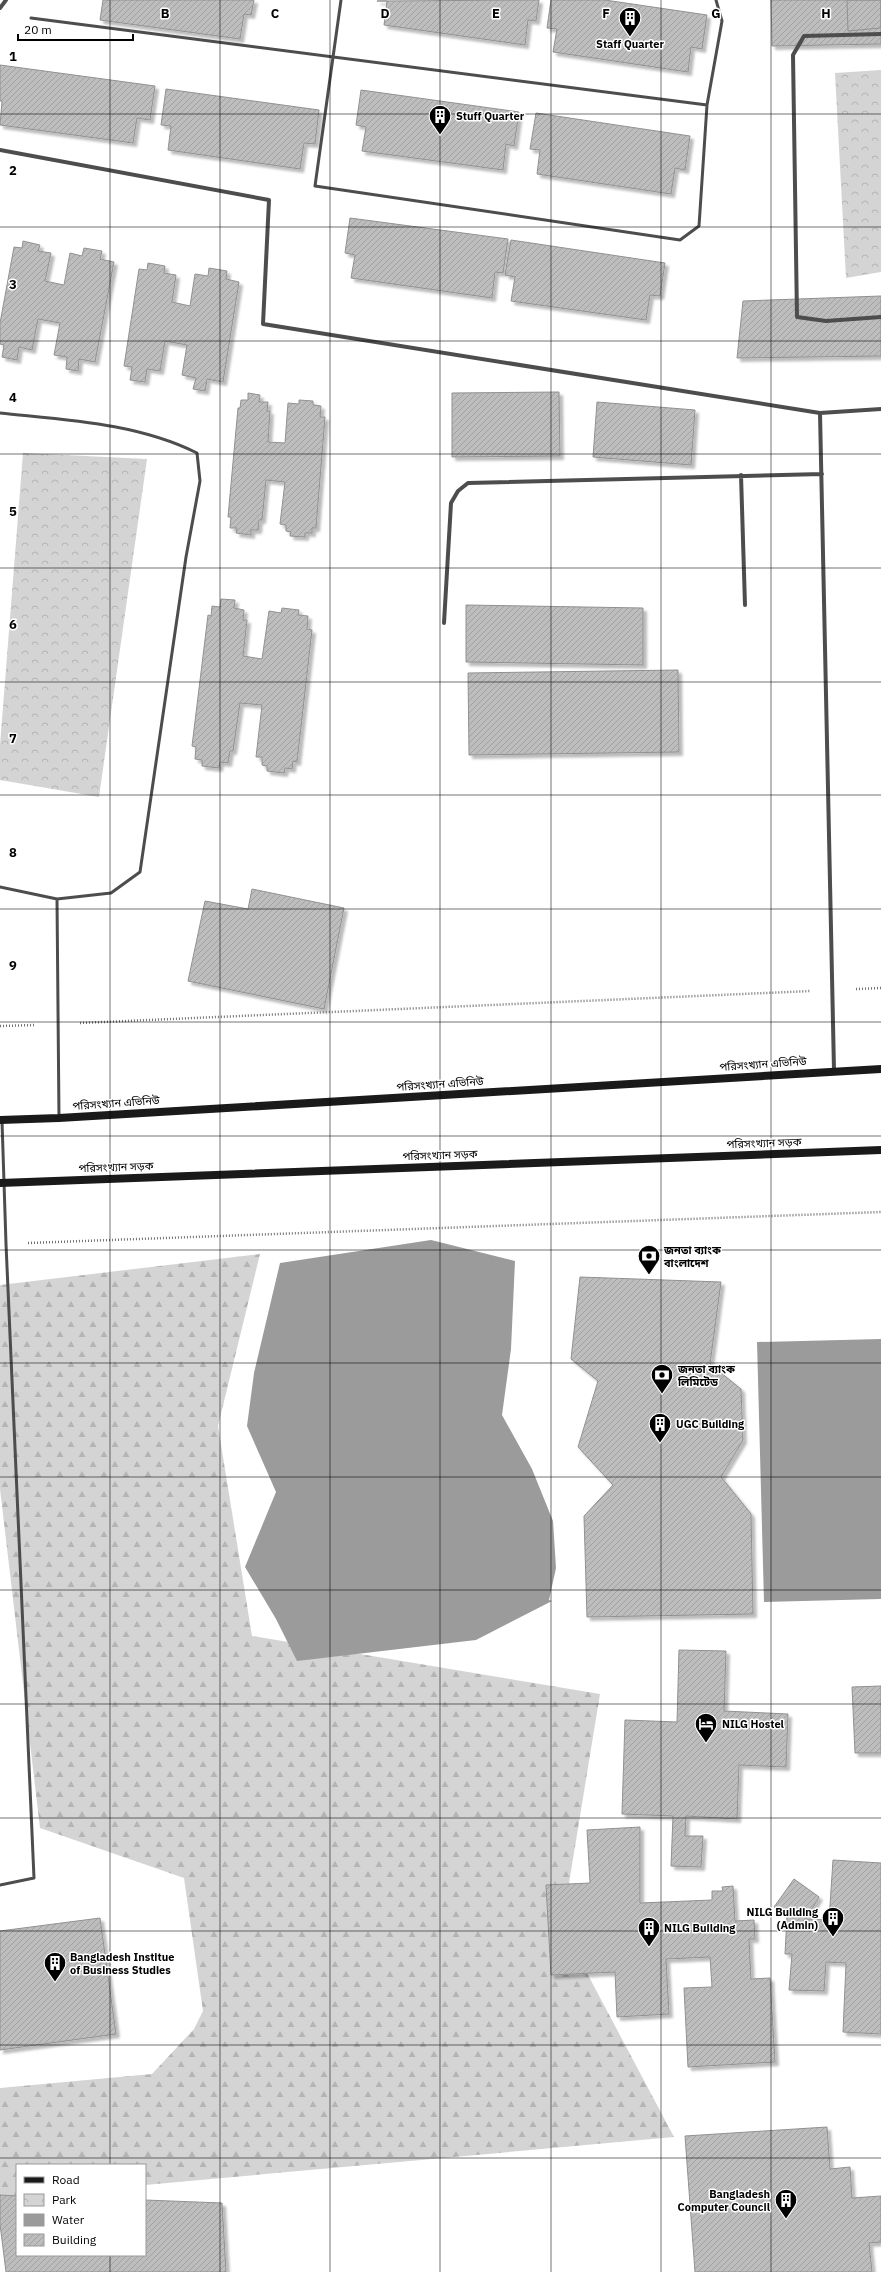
<svg xmlns="http://www.w3.org/2000/svg" width="881" height="2272" font-family="'IBM Plex Sans','Noto Sans Bengali',sans-serif">
<defs>
<pattern id="forest-firs" width="22" height="20" patternUnits="userSpaceOnUse"><rect width="22" height="20" fill="#d4d4d4"/><path d="M5 1l3.5 6h-7zM16 11l3.5 6h-7z" fill="#b4b4b4"/></pattern>
<pattern id="park-crowns" width="20" height="18" patternUnits="userSpaceOnUse"><rect width="20" height="18" fill="#d4d4d4"/><path d="M2 6a3 3 0 1 1 6 0M12 15a3 3 0 1 1 6 0" fill="none" stroke="#b4b4b4"/></pattern>
<pattern id="building-hatch" width="6" height="6" patternUnits="userSpaceOnUse"><rect width="6" height="6" fill="#bdbdbd"/><path d="M-1 1l2-2M0 6l6-6M5 7l2-2" fill="none" stroke="#a1a1a1"/></pattern>
<filter id="shadow"><feDropShadow dx="3.5" dy="3.5" stdDeviation="1" flood-color="#0004"/></filter>
</defs>
<rect width="100%" height="100%" fill="#fff"/>
<path fill="url(#forest-firs)" d="M260,1254L218,1426L252,1636L600,1694L562,1926L674,2137L145,2185V2165H17V2197L0,2198V2088L152,2074L194,2029L203,2011L184,1878L40,1828L0,1489V1285Z"/>
<path fill="url(#park-crowns)" d="M881,70V272L846,278L835,73Z
M23,453L147,459L99,797L0,780V745Z"/>
<path fill="#9b9b9b" d="M431,1240L515,1261L511,1349L502,1415L532,1469L553,1521L556,1568L549,1600L552,1601L476,1640L297,1661L276,1619L245,1567L276,1492L247,1426L254,1373L280,1263Z
M881,1339V1599L764,1602L757,1342Z"/>
<path fill="url(#building-hatch)" stroke="#919191" filter="url(#shadow)" d="M103,0H254L251,15L244,14L240,39L100,20Z
M539,0L536,21L528,20L525,45L384,25L387,1H377Z
M551,0H605L707,15L702,49L691,47L688,72L553,52L557,29L547,28Z
M771,0H881V44L772,46Z
M847,0H881V28L848,31Z
M0,65L155,86L150,120L137,118L133,143L0,125L2,101H0Z
M166,89L319,110L315,144L304,143L300,169L168,150L171,126L161,125Z
M361,90L519,112L514,146L506,144L503,170L362,151L366,127L356,125Z
M536,113L690,136L685,170L675,168L671,194L537,174L540,150L530,149Z
M350,218L508,239L503,273L495,272L492,298L351,278L355,255L345,253Z
M511,240L665,263L660,296L650,295L646,320L511,301L515,277L505,275Z
M23,241L40,245L38,251L51,253L45,281L64,285L70,253L82,256L84,248L102,251L100,259L114,262L95,362L79,359L78,371L66,369L67,357L54,355L60,323L38,319L32,350L19,347L17,360L2,357L4,345L0,344V323L14,247L22,248Z
M148,263L165,266L164,273L176,275L172,302L190,306L195,274L208,276L209,268L227,271L226,279L239,282L223,382L207,379L205,391L193,389L196,378L182,375L187,345L165,341L160,371L147,369L145,382L130,380L132,367L124,366L139,269L147,270Z
M881,296V356L737,358L743,301Z
M559,392L560,456L452,457V393Z
M248,393L260,395L259,402H268L267,411H270L268,442L285,443L288,403L299,404V400L313,401V405L321,406L320,417H325L316,528H312V533H305V537L290,536L291,532L286,531V525L280,524L285,482L266,480L262,520H259L258,530H251V535L236,533L237,528H230L231,517H228L238,408H240L241,400H248Z
M597,402L695,410L691,465L593,457Z
M221,599L235,600L234,608L244,610L243,620H247L243,656L262,659L269,611L281,613L282,608L299,610L298,615L308,616L307,629L312,630L297,762L293,761L292,769L285,768L284,773L267,771V766L262,765V757H256L262,705L240,703L233,751H230L228,763L220,762L219,768L202,766V760L195,759L196,747L192,746L208,615L211,616L212,606L220,607Z
M466,605L643,608V665L466,662Z
M678,670L679,752L469,755L468,673Z
M252,889L344,908L324,1009L188,981L205,901L248,909Z
M580,1277L721,1282L710,1364L741,1389L743,1440L721,1477L751,1514L753,1614L587,1617L584,1516L613,1485L578,1447L598,1381L571,1359Z
M679,1650L726,1651L724,1711L788,1714L786,1767L739,1765L737,1819L686,1816L685,1836H703L701,1867L671,1866L673,1816L622,1814L625,1720L677,1722Z
M881,1686V1753H855L852,1687Z
M640,1827V1903L712,1900V1891H723L722,1887L733,1886L735,1921L754,1920L755,1939H749L751,1979L770,1978L775,2062L688,2067L684,1988L712,1987L710,1957L666,1959L669,2014L617,2017L615,1972L551,1975L546,1885L590,1883L587,1830Z
M833,1860L881,1863V2034L843,2032L846,1963L826,1962L824,1991L789,1990L792,1954H785L787,1916L774,1907L794,1879L819,1897L806,1919L829,1920Z
M100,1918L116,2034L0,2050V1931Z
M827,2127L830,2169L850,2167L852,2198L881,2196V2242L869,2243L872,2272H695L685,2136Z
M0,2195L17,2196V2255H145V2200L222,2203L226,2272H6L0,2224Z"/>
<g fill="none" stroke-linecap="round" stroke-linejoin="round">
<path stroke="#6f6f6f" stroke-width="2.5" stroke-dasharray="1 2" stroke-linecap="butt" d="M856,989L881,988
M80,1023L811,991
M0,1026L35,1025
M28,1243L881,1212"/>
<path stroke="#4d4d4d" stroke-width="3" d="M341,0L315,186L680,240L699,226L707,105L722,21L716,0
M31,18L707,105
M0,413C66,420 137,423 197,453L200,481L186,557L140,872L111,893L57,899L0,887
M57,899L59,1118
M0,1885L34,1878L6,1244L2,1121"/>
<path stroke="#4d4d4d" stroke-width="4" d="M0,8L6,0
M881,34L804,36L793,55L797,317L826,321L881,317
M0,150L269,200L263,324L820,413L834,1070
M820,413L881,409
M741,475L745,605
M444,623L451,503L458,491L468,483L822,474"/>
<path stroke="#1a1a1a" stroke-width="8" d="M0,1120L59,1118L881,1069
M0,1183L881,1150"/>
</g>
<path fill="none" stroke="#000" stroke-width="1" stroke-opacity="0.55" d="M110,0V2165M220,0V2272M330,0V2272M440,0V2272M551,0V2272M661,0V2272M771,0V2272M0,114H881M0,227H881M0,341H881M0,454H881M0,568H881M0,682H881M0,795H881M0,909H881M0,1022H881M0,1136H881M0,1250H881M0,1363H881M0,1477H881M0,1590H881M0,1704H881M0,1818H881M0,1931H881M0,2045H881M0,2158H881M110,2255V2272"/>
<defs>
<g id="building-pin" transform="scale(1.15)"><path d="M0 17L-7.5 6A9.5 9.5 0 1 1 7.5 6Z" fill="#000" stroke="#fff"/><path d="M-4-6H4V6H1V3H-1V6H-4ZM-2.5-4.3h1.7v1.8h-1.7ZM.8-4.3h1.7v1.8H.8ZM-2.5-1h1.7V.8h-1.7ZM.8-1h1.7V.8H.8Z" fill="#fff"/></g>
<g id="bank-pin" transform="scale(1.15)"><path d="M0 17L-7.5 6A9.5 9.5 0 1 1 7.5 6Z" fill="#000" stroke="#fff"/><path d="M-6-4H6V4H-6ZM0-2.3a2.3 2.3 0 1 0 0 4.6a2.3 2.3 0 1 0 0-4.6Z" fill="#fff"/></g>
<g id="hotel-pin" transform="scale(1.15)"><path d="M0 17L-7.5 6A9.5 9.5 0 1 1 7.5 6Z" fill="#000" stroke="#fff"/><path d="M-6-4.5h1.5V1H6V5H4.5V3h-9V5H-6ZM-4 0a1.8 1.8 0 1 1 3.6 0ZM.5 0V-2.5h3Q6-2.5 6 0Z" fill="#fff"/></g>
</defs>
<g fill-rule="evenodd">
<use href="#building-pin" x="630" y="18"/>
<use href="#building-pin" x="440" y="116"/>
<use href="#bank-pin" x="649" y="1256"/>
<use href="#bank-pin" x="662" y="1375"/>
<use href="#building-pin" x="660" y="1424"/>
<use href="#hotel-pin" x="706" y="1724"/>
<use href="#building-pin" x="833" y="1918"/>
<use href="#building-pin" x="649" y="1928"/>
<use href="#building-pin" x="55" y="1963"/>
<use href="#building-pin" x="786" y="2200"/>
</g>
<g text-anchor="middle" dominant-baseline="central" stroke-width="3" stroke-linejoin="round" paint-order="stroke">
<g font-size="11" font-weight="bold" fill="#000" stroke="#fff" text-anchor="start">
<text x="630" y="44" text-anchor="middle">Staff Quarter</text>
<text x="456" y="116">Stuff Quarter</text>
<text x="664" y="1250">জনতা ব্যাংক<tspan x="664" dy="13">বাংলাদেশ</tspan></text>
<text x="678" y="1369">জনতা ব্যাংক<tspan x="678" dy="13">লিমিটেড</tspan></text>
<text x="676" y="1424">UGC Building</text>
<text x="722" y="1724">NILG Hostel</text>
<text x="818" y="1912" text-anchor="end">NILG Building<tspan x="818" dy="13">(Admin)</tspan></text>
<text x="664" y="1928">NILG Building</text>
<text x="70" y="1957">Bangladesh Institue<tspan x="70" dy="13">of Business Studies</tspan></text>
<text x="770" y="2194" text-anchor="end">Bangladesh<tspan x="770" dy="13">Computer Council</tspan></text>
</g>
<g font-size="11" fill="#000" stroke="#fff">
<text transform="translate(763 1064) rotate(-4)">পরিসংখ্যান এভিনিউ</text>
<text transform="translate(440 1084) rotate(-4)">পরিসংখ্যান এভিনিউ</text>
<text transform="translate(116 1103) rotate(-4)">পরিসংখ্যান এভিনিউ</text>
<text transform="translate(764 1143) rotate(-2)">পরিসংখ্যান সড়ক</text>
<text transform="translate(440 1155) rotate(-2)">পরিসংখ্যান সড়ক</text>
<text transform="translate(116 1167) rotate(-2)">পরিসংখ্যান সড়ক</text>
</g>
</g>
<g font-size="13" text-anchor="middle" font-weight="bold" fill="#000" stroke="#fff" stroke-width="3" stroke-linejoin="round" paint-order="stroke">
<text x="165" y="18">B</text>
<text x="275" y="18">C</text>
<text x="385" y="18">D</text>
<text x="496" y="18">E</text>
<text x="606" y="18">F</text>
<text x="716" y="18">G</text>
<text x="826" y="18">H</text>
<text x="13" y="61">1</text>
<text x="13" y="175">2</text>
<text x="13" y="289">3</text>
<text x="13" y="402">4</text>
<text x="13" y="516">5</text>
<text x="13" y="629">6</text>
<text x="13" y="743">7</text>
<text x="13" y="857">8</text>
<text x="13" y="970">9</text>
</g>
<rect x="16" y="2164" width="130" height="92" fill="#ffffff" stroke="#999999"/>
<rect x="24" y="2177" width="20" height="6" fill="#1a1a1a" stroke="#999999"/>
<text x="52" y="2184" font-size="12" fill="#000000">Road</text>
<rect x="24" y="2194" width="20" height="12" fill="url(#park-crowns)" stroke="#999999"/>
<text x="52" y="2204" font-size="12" fill="#000000">Park</text>
<rect x="24" y="2214" width="20" height="12" fill="#9b9b9b" stroke="#999999"/>
<text x="52" y="2224" font-size="12" fill="#000000">Water</text>
<rect x="24" y="2234" width="20" height="12" fill="url(#building-hatch)" stroke="#999999"/>
<text x="52" y="2244" font-size="12" fill="#000000">Building</text>
<path d="M18 34v6h115v-6" fill="none" stroke="#000000" stroke-width="2"/>
<text x="24" y="34" font-size="12" fill="#000000" stroke="#ffffff" stroke-width="3" paint-order="stroke">20 m</text>
</svg>
